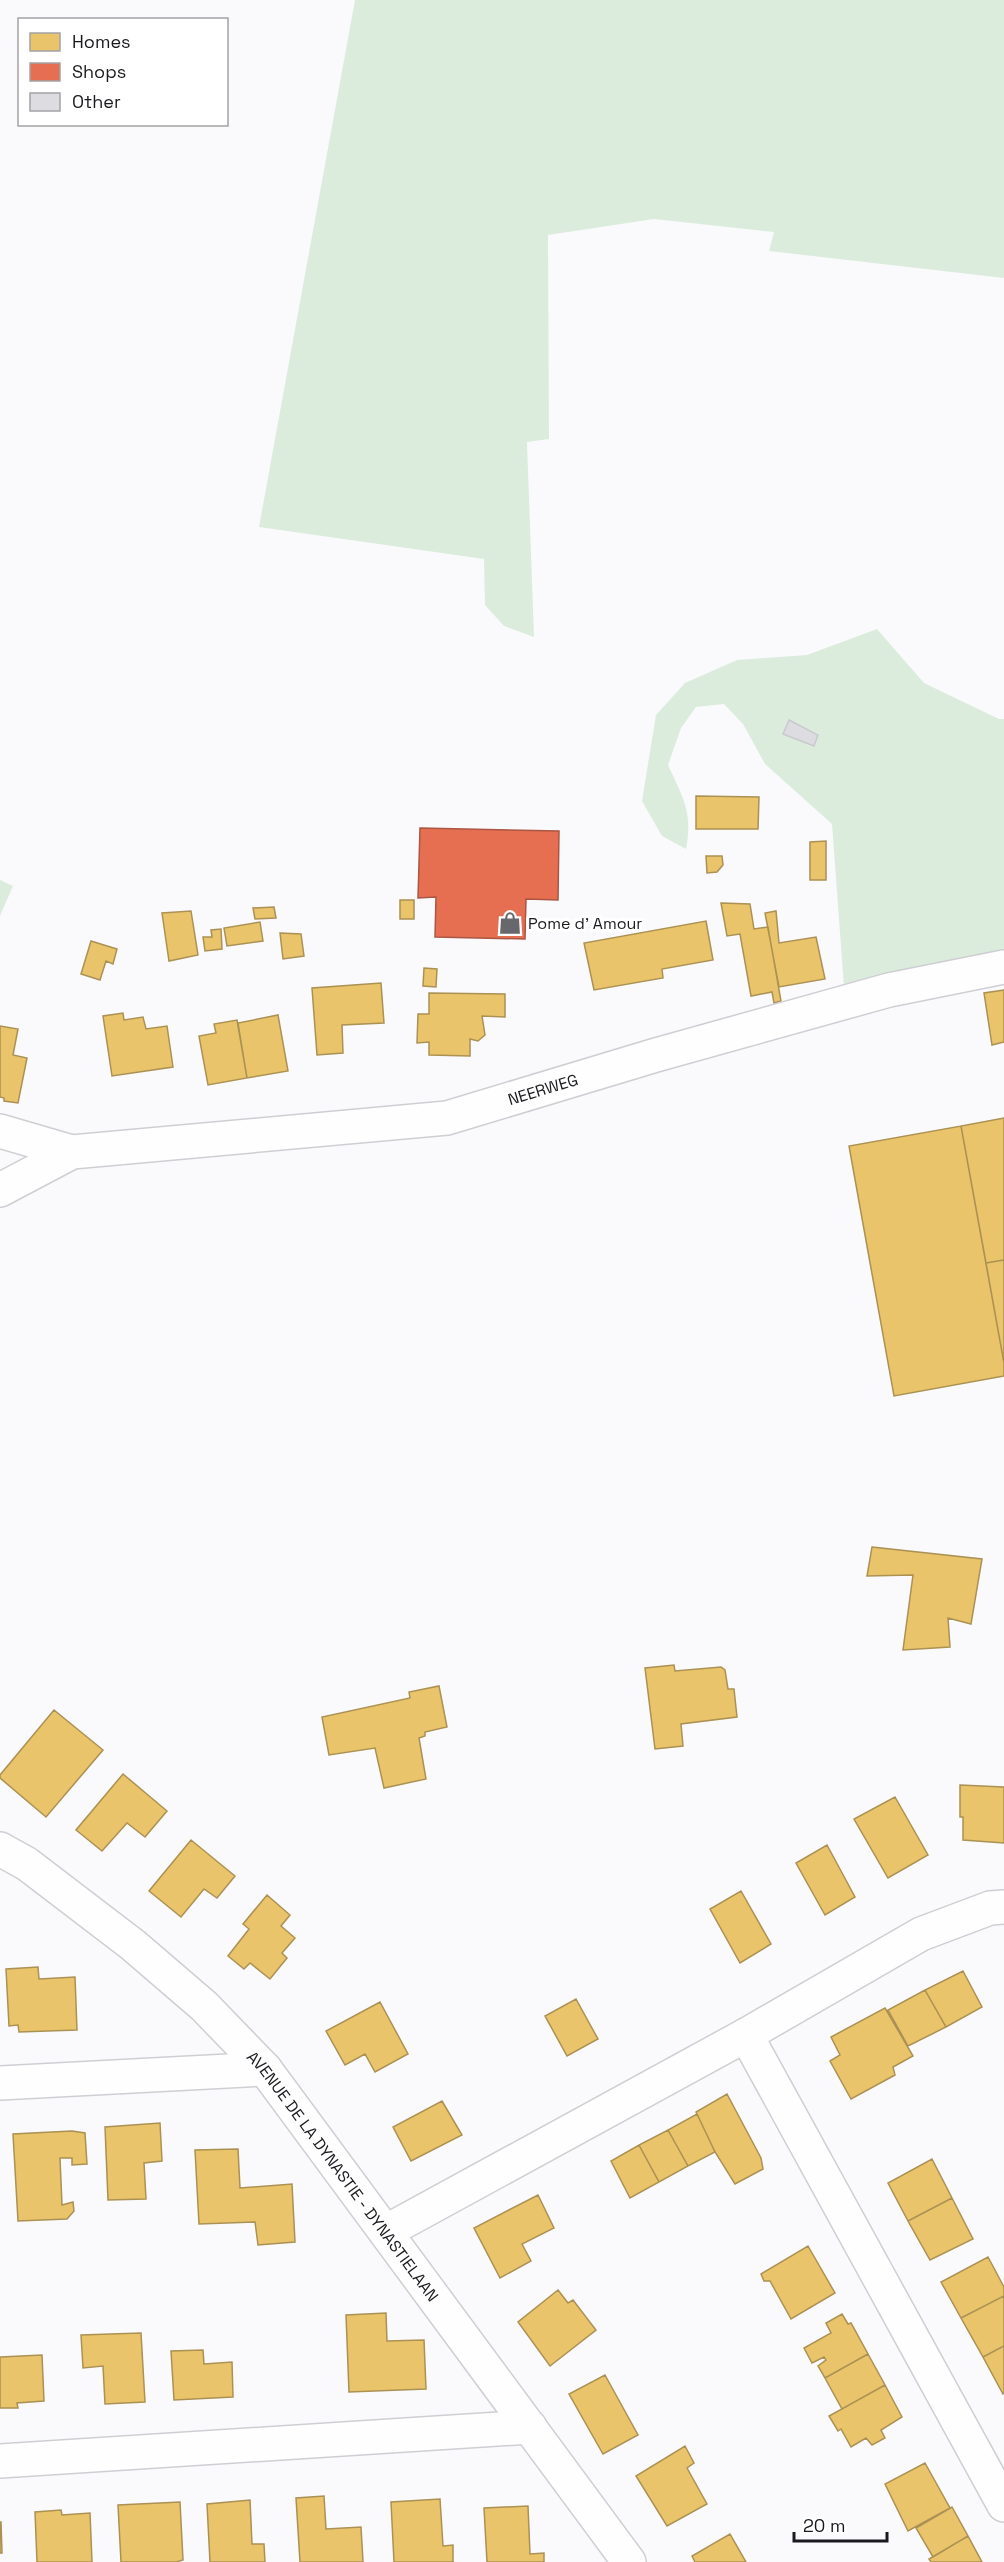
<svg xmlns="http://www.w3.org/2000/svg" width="1004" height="2562" font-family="'Space Grotesk',sans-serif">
<rect width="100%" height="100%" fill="#fafafd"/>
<path fill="#dbecdd" d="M355,0H1004V278L769,251L774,232L654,219L548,235L549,439L527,442L534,637L504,626L485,605L484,559L259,527Z
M877,629L924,683L999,719H1004V955L844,987L832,824L765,764L743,724L724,704L696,707L681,728L668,765C683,798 693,812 686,849L662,836L642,801L656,715L685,683L737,660L807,655Z
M0,880L13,886L0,916Z"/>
<path fill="#e9c46a" stroke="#ab9153" stroke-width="1.5" d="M696,796L759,797L758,829H696Z
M826,841V880H810V842Z
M706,856H722L723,865L717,872L707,873Z
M400,900H414V919H400Z
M721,903L750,904L754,929L768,927L781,1001L774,1003L772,992L751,996L740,934L727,936Z
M274,907L276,918L255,919L253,908Z
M191,911L198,955L169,961L162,913Z
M776,911L779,943L816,937L825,979L779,987L765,913Z
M706,921L713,960L662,969L663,978L594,990L584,943Z
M260,922L263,941L227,946L224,928Z
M221,929L222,949L205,951L203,937H212L211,930Z
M280,933L301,934L304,956L283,959Z
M91,941L117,949L113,964L106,961L100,980L81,974Z
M424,968L437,969L436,987L423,986Z
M381,983L384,1023L342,1025L343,1053L317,1055L312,988Z
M1004,990V1042L992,1045L984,993Z
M429,993L505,994V1017L482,1016L485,1035L478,1041L470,1039V1056L429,1055V1042L417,1043L418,1014H429Z
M123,1013L124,1020L143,1017L146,1029L167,1026L173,1067L112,1076L103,1016Z
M278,1015L288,1071L247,1078L238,1023Z
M237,1020L247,1078L208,1085L199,1036L216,1033L214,1024Z
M0,1026L18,1029L13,1055L27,1058L18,1103L4,1101V1098L0,1097Z
M1004,1118V1260L986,1263L961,1126Z
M961,1126L1004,1363V1376L894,1396L849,1146Z
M1004,1260V1363L986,1263Z
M872,1547L982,1559L971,1624L948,1618L950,1647L903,1650L913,1575L867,1576Z
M674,1665L675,1671L721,1667L725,1670L728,1689H734L737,1717L681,1724L683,1746L655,1749L645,1668Z
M439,1686L447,1727L425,1732V1736L419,1738L426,1779L384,1788L375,1748L329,1755L322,1717L410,1698L409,1692Z
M54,1710L103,1750L46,1817L0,1778V1775Z
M123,1774L167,1811L145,1837L127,1823L102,1851L76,1830Z
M960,1785L1004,1787V1843L963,1840V1817H960Z
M895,1797L928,1855L888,1878L854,1819Z
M191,1840L235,1876L217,1898L204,1889L181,1917L149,1891Z
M827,1845L855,1897L825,1915L796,1863Z
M741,1891L771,1944L740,1963L710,1909Z
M267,1895L290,1915L281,1926L295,1938L282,1953L287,1958L270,1979L250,1963L244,1969L228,1956L249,1929L243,1924Z
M38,1967L39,1979L75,1977L77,2030L19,2032L18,2025L9,2026L6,1969Z
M963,1971L982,2007L946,2027L925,1990Z
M925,1990L946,2027L908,2046L888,2010Z
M576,1999L598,2039L567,2056L545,2016Z
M380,2002L408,2054L375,2072L365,2054L345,2065L326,2031Z
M885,2008L913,2056L893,2067L895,2075L851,2099L830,2061L840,2055L831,2037Z
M727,2094L761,2158L763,2169L735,2184L715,2152L697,2114L696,2112Z
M442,2101L462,2135L411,2161L393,2127Z
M697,2114L715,2152L688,2166L668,2130Z
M160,2123L162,2161L144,2163L146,2199L108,2200L105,2127Z
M668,2130L688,2166L659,2182L639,2145Z
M72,2131L85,2133L87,2164L72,2165V2158H60L62,2205L73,2202L74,2211L67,2219L18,2221L13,2134Z
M639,2145L659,2182L630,2198L611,2161Z
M238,2149L240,2188L292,2184L295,2242L258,2245L255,2222L199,2224L195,2150Z
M932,2159L952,2198L908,2221L888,2183Z
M538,2195L554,2228L522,2244L531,2261L500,2278L474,2228Z
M952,2198L973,2239L930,2260L908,2221Z
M808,2246L835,2293L791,2319L770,2281H764L761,2274Z
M988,2257L1004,2287V2296L961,2318L941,2282Z
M558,2290L568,2303L573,2300L596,2330L550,2366L518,2322Z
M1004,2296V2346L983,2357L961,2318Z
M386,2313L387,2341L424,2340L426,2389L349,2392L346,2315Z
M842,2314L848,2324L851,2323L868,2354L825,2378L818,2366L826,2360L824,2357L812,2363L804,2348L831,2333L826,2323Z
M141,2333L145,2402L105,2404L103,2366L83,2368L81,2335Z
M1004,2346V2393L1003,2394L983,2357Z
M203,2350L204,2364L232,2362L233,2397L174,2400L171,2351Z
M868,2354L885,2385L842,2409L825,2378Z
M42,2355L44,2401L17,2403L18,2408H0V2357Z
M605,2375L638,2435L603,2454L569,2394Z
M885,2385L902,2417L881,2430L885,2438L872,2445L866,2438L851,2447L841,2429L838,2431L829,2416Z
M685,2446L694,2463L687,2468L707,2504L667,2526L636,2476Z
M925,2463L950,2508L908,2531L885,2484Z
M324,2496L326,2529L361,2527L363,2562H300L296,2498Z
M440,2499L443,2546L453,2545V2562H394L391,2502Z
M250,2500L252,2544H264L265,2562H210L207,2504Z
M180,2502L183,2560L176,2562H121L118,2505Z
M528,2506L530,2554L544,2553V2562H487L484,2508Z
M952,2507L968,2536L933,2557L916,2528Z
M61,2510L62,2515L90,2513L92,2562H37L35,2512Z
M0,2522H1L2,2553H0Z
M730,2534L746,2562H695L692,2556Z
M968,2536L982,2562H931L929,2559Z"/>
<path fill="#e76f51" stroke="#aa5642" stroke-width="1.5" d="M420,828L559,831L558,900L526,899L525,939L435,937L436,897L418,898Z"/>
<path fill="#dddde1" stroke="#cacace" stroke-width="1.5" d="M789,720L818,735L814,746L783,734Z"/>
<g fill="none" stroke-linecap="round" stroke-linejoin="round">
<g stroke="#cfcfd3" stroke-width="36">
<g id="minor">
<path d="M0,1131L72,1152"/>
<path id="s1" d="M0,1190L72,1152L447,1118L656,1055L889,990L1004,967"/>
<path id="s2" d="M0,1849L27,1864L133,1945L204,2006L265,2069L629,2562"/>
<path d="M746,2035L1004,2505"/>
<path d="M0,2083L265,2069"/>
<path d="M387,2231L746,2035L921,1934L990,1908L1004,1907"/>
<path d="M0,2461L530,2427"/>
</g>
</g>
<use href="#minor" stroke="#fefeff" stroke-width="33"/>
</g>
<defs>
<g id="shop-bare" transform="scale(1.8)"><path d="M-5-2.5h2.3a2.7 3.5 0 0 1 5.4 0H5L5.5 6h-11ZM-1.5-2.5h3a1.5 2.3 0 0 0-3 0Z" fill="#68686c" stroke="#fff" stroke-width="2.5" paint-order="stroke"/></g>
</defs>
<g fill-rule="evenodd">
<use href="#shop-bare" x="510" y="923"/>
</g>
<g text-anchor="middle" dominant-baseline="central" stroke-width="6" stroke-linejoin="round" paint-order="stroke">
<g font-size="16" fill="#1a1a1e" stroke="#fff" text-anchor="start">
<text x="528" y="923">Pome d' Amour</text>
</g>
<g font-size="16" fill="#1a1a1e" stroke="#fff">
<text stroke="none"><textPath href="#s1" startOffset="558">NEERWEG</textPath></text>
<text stroke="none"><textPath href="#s2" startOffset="478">AVENUE DE LA DYNASTIE - DYNASTIELAAN</textPath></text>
</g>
</g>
<rect x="18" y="18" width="210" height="108" fill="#ffffff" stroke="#a3a3a5" stroke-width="1.5"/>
<rect x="30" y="33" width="30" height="18" fill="#e9c46a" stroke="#a3a3a5" stroke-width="1.5"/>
<text x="72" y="48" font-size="18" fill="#1a1a1e">Homes</text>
<rect x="30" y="63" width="30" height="18" fill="#e76f51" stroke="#a3a3a5" stroke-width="1.5"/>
<text x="72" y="78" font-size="18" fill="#1a1a1e">Shops</text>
<rect x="30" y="93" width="30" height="18" fill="#dddde1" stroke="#a3a3a5" stroke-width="1.5"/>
<text x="72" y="108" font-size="18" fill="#1a1a1e">Other</text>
<path d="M794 2532v9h93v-9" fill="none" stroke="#1a1a1e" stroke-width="3"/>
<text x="803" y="2532" font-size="18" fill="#1a1a1e" stroke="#ffffff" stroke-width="4.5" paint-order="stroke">20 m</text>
</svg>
